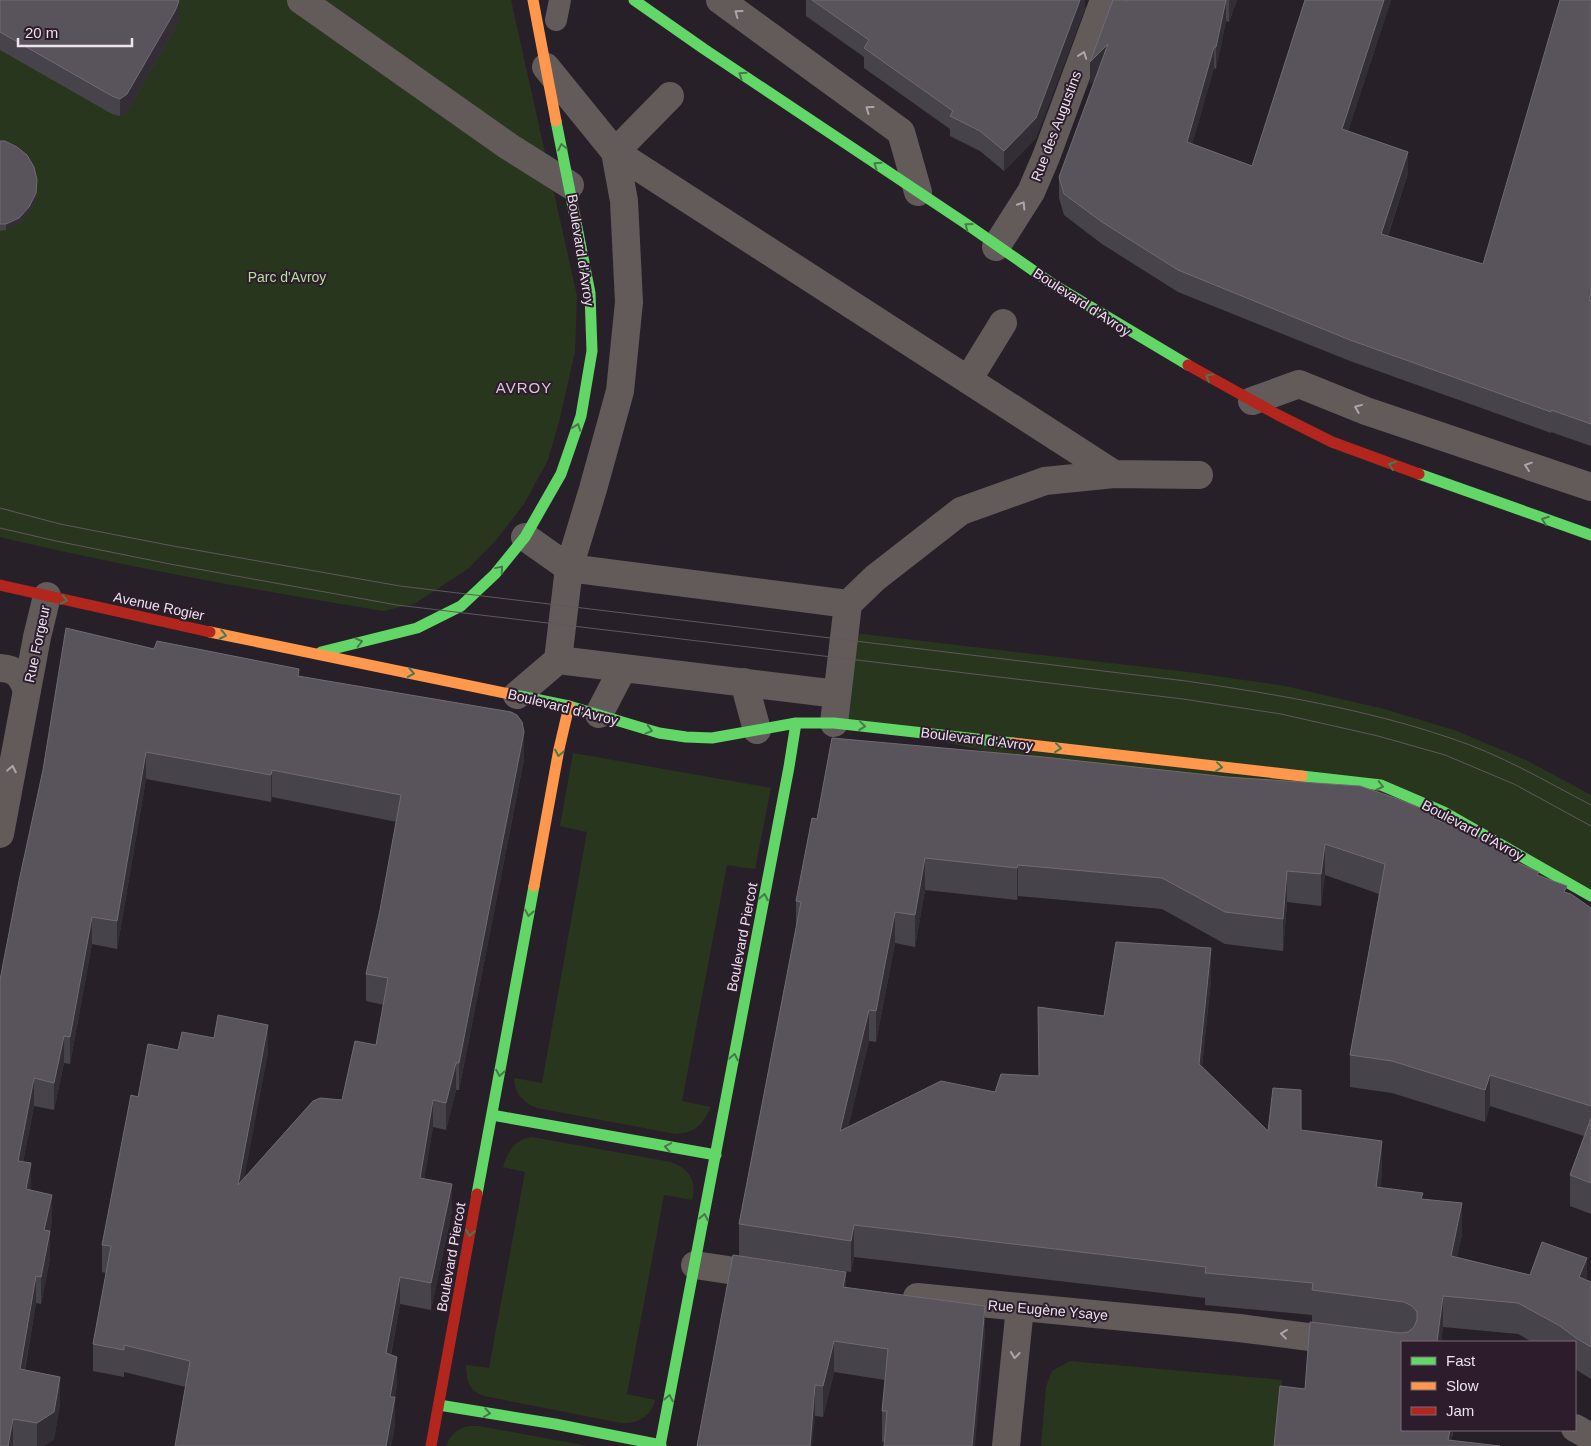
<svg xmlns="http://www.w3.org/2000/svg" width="1591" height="1446" font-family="Helvetica,sans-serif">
<rect width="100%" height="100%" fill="#282028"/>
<path fill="#29361e" d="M0,0H511L577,296L575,352L559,422L548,460L524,504L497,539L468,569L414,604L383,611C255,590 126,567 0,537Z
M854,633L1188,672L1285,686L1384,709L1454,730L1526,760L1591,795V890L844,719Z
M573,753L771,788L755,869L727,865L682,1101L711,1107C702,1125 697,1132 676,1134L537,1108C522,1102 515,1094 514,1078L542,1083L587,832L560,826Z
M532,1137L671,1162C689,1169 697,1180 692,1200L664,1195L627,1394L655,1400C651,1417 637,1424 621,1423L484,1396C467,1389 467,1381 466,1365L489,1368L525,1172L503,1167C508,1151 514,1140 532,1137Z
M1070,1361L1282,1380L1277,1446H1041L1046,1387L1052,1371Z
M469,1426H479L588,1446H446C451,1434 456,1429 469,1426Z"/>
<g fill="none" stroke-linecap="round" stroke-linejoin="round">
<path stroke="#625b5a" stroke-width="22" d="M556,20L560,0"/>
<path stroke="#625b5a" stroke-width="28" d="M301,0L508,146L570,185
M720,0L901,132L918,192
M546,67L615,152L1114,474L1199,475
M996,247L1031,192L1046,157L1104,0
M968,380L1003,323
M1252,401L1299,384L1366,411L1591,487
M525,537L569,568L848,604
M558,660L837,694
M0,668C17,669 22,676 27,691
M744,682L757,730
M517,695L558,660L569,568L593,489L620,391L629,302L624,201L615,152L670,96
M599,714L623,668
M834,723L848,604L875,578L961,511L1045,481L1114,474
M0,834L37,637L47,596
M695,1265L768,1276
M917,1297L1239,1328L1402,1349
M1575,1428L1591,1437
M1006,1446L1020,1307"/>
<path stroke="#63d668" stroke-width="11" d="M634,0L704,49L965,223L1054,285L1188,365
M1419,474L1591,535
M321,652L417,628L461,606L495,574L525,537L561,474L581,416L592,351L590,293L556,121
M510,694L569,706L659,733L686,737L712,738L796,723H834L1013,743
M1302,776L1381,785L1444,812L1591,896
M492,1115L716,1155
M477,1194L534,886
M439,1405L555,1424L661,1445
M660,1446L789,767L796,723"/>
<path stroke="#ff974d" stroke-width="11" d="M533,0L556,121
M210,632L510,694
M1013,743L1302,776
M534,886L559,749L569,706"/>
<path stroke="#b3261e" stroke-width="11" d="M1188,365L1278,415L1332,442L1419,474
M0,585L210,632
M431,1446L477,1194"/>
<path stroke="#5f585d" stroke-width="1" d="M0,508L60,524L173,546L400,586L1186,681C1275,694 1365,709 1450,738C1500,754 1545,781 1591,805
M0,528L56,541L170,564L397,605L1183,699L1281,714L1378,736L1445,755L1514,784L1591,826"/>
</g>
<path fill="#47434a" d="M0,0L179,18L175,29L127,112L120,116L112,114L0,50Z
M806,0H1085V8L1036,138L1004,171L980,151L950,136V129L864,68V57L806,16Z
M1127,0H1237L1229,22L1226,21L1216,69L1214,68L1192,144L1252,166L1305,0H1391L1348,131L1408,173L1388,236L1483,264L1591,0V446L1551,432V433L1350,361L1178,292L1102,244L1064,215L1059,198V177L1096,78L1090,84Z
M0,141L37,186L36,200L29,213L19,224L6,230L0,231Z
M154,649L299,676L524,759L459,1090H456L446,1130L433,1127L424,1179L452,1211L431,1310L400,1304L391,1355L397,1384L395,1397V1425L391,1446H175L186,1387L124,1372V1377L93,1371V1344L106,1273L102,1272V1245L138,1097L178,1050L268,1052L244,1177L342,1100L376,1045L384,1005L366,1001V974L380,910L397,822L272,797L271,802L146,779L117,949L92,944L70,1064L64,1063L54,1110L34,1106L23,1162L31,1190L52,1222L50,1231V1258L41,1304L36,1303L25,1370L60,1404L54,1439L44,1446H0V980Z
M817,819H1435L1466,833L1496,848L1515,862L1567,893L1591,908V1214L1570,1206V1175L1584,1136L1490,1106L1485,1122L1392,1093L1350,1087V1055L1379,894L1325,875L1321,906L1287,902L1283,951L1225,944L1162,909L1018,896L1017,900L925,890L915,947L895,943L876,1042L869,1041L848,1127L995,1092L1039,1076L1104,1016L1211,980L1202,1066L1268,1131L1301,1130L1382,1173L1380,1188L1423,1199L1462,1234L1457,1257L1530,1275L1587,1280L1591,1282V1379L1575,1369V1342H1532L1518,1334L1443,1327L1441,1342H1402V1430H1453V1436L1274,1446L1305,1389L1312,1322V1315L1205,1305V1298L854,1257L851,1272L739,1256V1224L796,927V901Z
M846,1287L985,1338L884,1442H882V1411L885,1380L834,1372L823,1417L815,1416L697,1446Z"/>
<path fill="#332e35" d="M1079,0H1085V8L1036,138L1004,171V151Z
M1226,0V21L1216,69V47Z
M1230,0H1237L1229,22V1Z
M1384,0H1391L1342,150V129Z
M179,1V18L175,29L127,112L120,116V99Z
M1108,44V65L1090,84V62Z
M1214,47V68L1187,163V142Z
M1408,152V173L1381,256V234Z
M37,180L36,200L29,213L19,224L6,230V224Z
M524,732V759L459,1090V1063Z
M146,752V779L117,949V921Z
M272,770V797L271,802V775Z
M1325,844V875L1321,906V874Z
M925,858V890L915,947V915Z
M1018,865V896L1017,900V868Z
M1287,871V902L1283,951V919Z
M895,912V943L876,1042V1011Z
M92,917V944L70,1064V1037Z
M1211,948V980L1199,1095V1064Z
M869,1010V1041L840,1162V1131Z
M268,1025V1052L238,1212V1185Z
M64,1036V1063L54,1110V1083Z
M456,1063V1090L446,1130V1103Z
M1490,1075V1106L1485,1122V1090Z
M34,1078V1106L18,1188V1161Z
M433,1100V1127L420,1205V1178Z
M1382,1141V1173L1376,1218V1187Z
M31,1163V1190L26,1189Z
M452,1184V1211L431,1310V1283Z
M52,1195V1222L44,1257V1230Z
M1462,1203V1234L1451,1287V1256Z
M854,1225V1257L851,1272V1241Z
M50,1231V1258L41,1304V1277Z
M1587,1258V1289L1579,1277Z
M846,1272V1303L843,1287Z
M36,1276V1303L20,1396V1369Z
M400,1277V1304L386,1380V1353Z
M1443,1296V1327L1441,1342H1437Z
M985,1306V1338L975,1446H972Z
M834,1341V1372L823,1417V1386Z
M397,1357V1384L391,1421L395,1397V1425L391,1446H386L390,1397Z
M60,1377V1404L54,1439L44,1446H37V1423Z
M815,1385V1416L812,1446H810Z
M13,1419V1446H8Z
M1450,1430H1453L1451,1446L1448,1440Z"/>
<path fill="#59545c" stroke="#706a72" d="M0,0H178L179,1L175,11L127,94L120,99L112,96L0,32Z
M812,0H1080L1036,118L1004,151L980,131L950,116L953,111L864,48L869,40Z
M1113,0H1124L1127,1V0H1226L1216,47H1214L1187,142L1252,166L1305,0H1384L1342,129L1408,152L1381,234L1483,264L1560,0H1591V293L1589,300L1591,301V424L1551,410V412L1350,340L1178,270L1102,222L1064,194L1059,177L1108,44L1090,62Z
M0,141H5L17,147L27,155L34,167L37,180L36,193L29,207L19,218L6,224H0Z
M66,628L154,649L157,641L299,669L298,676L511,712L517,715L522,722L524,732L459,1063H456L446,1103L433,1100L420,1178L452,1184L431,1283L400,1277L386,1353L397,1357L390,1397H395L386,1446H175L190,1361L124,1345V1350L93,1344L111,1246L102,1245L131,1095L138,1097L148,1044L178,1050L182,1032L214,1038L218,1015L268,1025L238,1185L313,1101L320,1098L342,1100L355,1041L376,1045L388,978L366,974L380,910L401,795L272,770L271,775L146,752L117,921L92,917L70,1037L64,1036L54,1083L34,1078L18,1161L31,1163L26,1189L52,1195L44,1230L50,1231L41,1277L36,1276L20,1369L60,1377L54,1412L37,1423L13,1419L8,1446H0V980L19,881L43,770Z
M832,738L1043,757L1227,777L1360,786L1398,799L1435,814L1433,819L1466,828L1465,833L1496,843L1495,847L1515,855L1514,861L1539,872L1537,875L1567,886L1564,892L1571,894L1591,908V1106L1490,1075L1485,1090L1392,1061L1350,1055L1385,864L1325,844L1321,874L1287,871L1283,919L1225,912L1162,878L1018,865L1017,868L925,858L915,915L895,912L876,1011L869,1010L840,1131L941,1081L995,1092L1001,1074L1039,1076L1038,1007L1104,1016L1116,942L1211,948L1199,1064L1268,1131L1273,1088L1301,1090V1130L1382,1141L1376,1187L1423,1193L1421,1199L1462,1203L1451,1256L1530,1275L1542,1242L1587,1258L1579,1277L1591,1282V1347L1576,1338L1560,1326L1518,1303L1443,1296L1437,1342H1402V1430H1450L1448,1440L1500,1446H1274L1280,1386L1305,1389L1310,1322L1400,1333L1408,1332L1414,1327L1417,1320V1312L1412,1306L1404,1302L1312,1290L1313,1283L1205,1273L1206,1267L854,1225L851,1241L739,1224L801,902L796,901L812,818L817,819Z
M1591,1118V1183L1570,1175Z
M733,1255L846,1272L843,1287L985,1306L972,1446H884L887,1411H882L888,1349L834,1341L823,1386L815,1385L810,1446H697Z"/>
<defs><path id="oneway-chevron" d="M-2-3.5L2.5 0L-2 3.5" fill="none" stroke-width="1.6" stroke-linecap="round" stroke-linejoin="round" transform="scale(1.25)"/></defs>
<g stroke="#aea5ab">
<use href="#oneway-chevron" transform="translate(738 13) rotate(-144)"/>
<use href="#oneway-chevron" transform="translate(1083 55) rotate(-70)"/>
<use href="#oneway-chevron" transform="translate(869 109) rotate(-144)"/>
<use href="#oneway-chevron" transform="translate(1022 205) rotate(-58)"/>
<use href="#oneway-chevron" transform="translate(1358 408) rotate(-158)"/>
<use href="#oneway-chevron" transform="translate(1528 466) rotate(-161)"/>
<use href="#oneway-chevron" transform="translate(12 769) rotate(-79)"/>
<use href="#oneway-chevron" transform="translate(1284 1334) rotate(-173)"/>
<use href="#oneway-chevron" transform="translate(1015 1355) rotate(96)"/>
</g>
<g stroke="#48794a">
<use href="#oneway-chevron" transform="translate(742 75) rotate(-146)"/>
<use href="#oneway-chevron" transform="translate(562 147) rotate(-102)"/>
<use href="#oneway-chevron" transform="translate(877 165) rotate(-146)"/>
<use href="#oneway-chevron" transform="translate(968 226) rotate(-144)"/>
<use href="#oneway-chevron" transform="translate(1209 377) rotate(-151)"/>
<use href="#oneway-chevron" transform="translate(577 427) rotate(-71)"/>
<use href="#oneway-chevron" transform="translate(1392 465) rotate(-160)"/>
<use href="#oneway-chevron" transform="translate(1545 520) rotate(-160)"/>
<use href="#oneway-chevron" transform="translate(500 569) rotate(-50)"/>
<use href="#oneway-chevron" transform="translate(64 600) rotate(13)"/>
<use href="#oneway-chevron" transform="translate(223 635) rotate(12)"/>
<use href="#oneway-chevron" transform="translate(359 642) rotate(-14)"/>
<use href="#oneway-chevron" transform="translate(411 673) rotate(11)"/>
<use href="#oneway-chevron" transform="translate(862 726) rotate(6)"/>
<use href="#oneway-chevron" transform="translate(649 730) rotate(15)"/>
<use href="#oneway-chevron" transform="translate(1058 748) rotate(7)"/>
<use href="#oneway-chevron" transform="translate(559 753) rotate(101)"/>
<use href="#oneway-chevron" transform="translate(1219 767) rotate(7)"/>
<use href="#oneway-chevron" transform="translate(1380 786) rotate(14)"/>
<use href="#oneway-chevron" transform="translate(764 897) rotate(-79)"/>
<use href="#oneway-chevron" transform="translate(529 913) rotate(100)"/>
<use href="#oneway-chevron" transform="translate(734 1057) rotate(-79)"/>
<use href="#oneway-chevron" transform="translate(500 1073) rotate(100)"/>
<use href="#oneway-chevron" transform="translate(668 1147) rotate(-170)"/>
<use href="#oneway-chevron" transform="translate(704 1217) rotate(-79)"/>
<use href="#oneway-chevron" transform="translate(470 1233) rotate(100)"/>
<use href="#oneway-chevron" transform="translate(669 1398) rotate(-79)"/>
<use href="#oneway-chevron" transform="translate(487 1413) rotate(9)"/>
</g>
<g text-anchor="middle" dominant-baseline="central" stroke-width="4" stroke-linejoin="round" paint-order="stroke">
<g font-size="14" fill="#ede2ed" stroke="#2c1c2c">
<text transform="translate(1056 126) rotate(-69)">Rue des Augustins</text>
<text transform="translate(581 250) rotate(81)">Boulevard d'Avroy</text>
<text transform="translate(1082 302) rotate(33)">Boulevard d'Avroy</text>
<text transform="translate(159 606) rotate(12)">Avenue Rogier</text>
<text transform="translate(37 644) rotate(-78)">Rue Forgeur</text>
<text transform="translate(563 707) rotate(14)">Boulevard d'Avroy</text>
<text transform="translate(977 739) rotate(7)">Boulevard d'Avroy</text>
<text transform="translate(1473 830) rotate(28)">Boulevard d'Avroy</text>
<text transform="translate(742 937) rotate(-79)">Boulevard Piercot</text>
<text transform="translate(451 1257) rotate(-80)">Boulevard Piercot</text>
<text transform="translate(1048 1310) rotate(5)">Rue Eugène Ysaye</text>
</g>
<g font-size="14" fill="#badda1" stroke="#2c1c2c">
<text x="287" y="277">Parc d'Avroy</text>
</g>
<g font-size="15" letter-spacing="1" fill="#dbc6dc" stroke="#2c1c2c">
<text x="524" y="387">AVROY</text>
</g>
</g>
<rect x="1401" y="1341" width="175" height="90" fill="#2c1c2c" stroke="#796b79"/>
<rect x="1411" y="1357" width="25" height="8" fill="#63d668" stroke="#796b79"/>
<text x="1446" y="1366" font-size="15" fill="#ede2ed">Fast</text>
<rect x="1411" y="1382" width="25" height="8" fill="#ff974d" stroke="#796b79"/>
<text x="1446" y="1391" font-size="15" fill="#ede2ed">Slow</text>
<rect x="1411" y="1407" width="25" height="8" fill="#b3261e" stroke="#796b79"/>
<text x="1446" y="1416" font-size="15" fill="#ede2ed">Jam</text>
<path d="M18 38v8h114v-8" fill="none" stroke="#ede2ed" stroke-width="2.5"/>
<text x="25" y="38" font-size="15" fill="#ede2ed" stroke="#2c1c2c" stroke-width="4" paint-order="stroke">20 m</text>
</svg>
